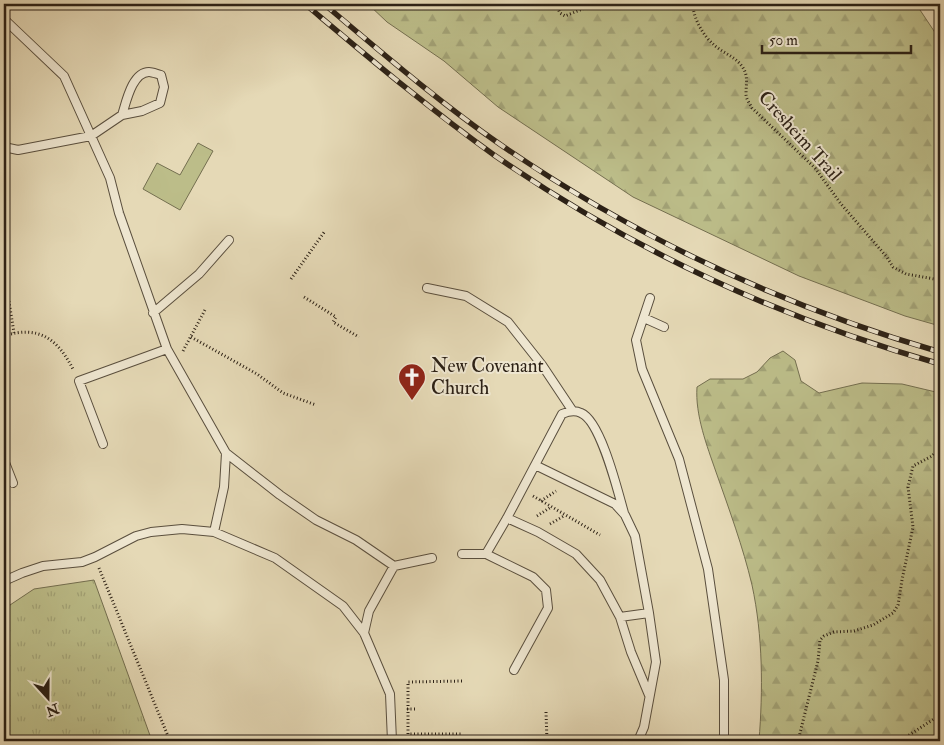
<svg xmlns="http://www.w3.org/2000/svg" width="944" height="745" font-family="'IM FELL Double Pica',serif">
<defs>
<pattern id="grass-tufts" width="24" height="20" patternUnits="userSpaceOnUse" patternTransform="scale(1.25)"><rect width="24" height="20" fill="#bcbd89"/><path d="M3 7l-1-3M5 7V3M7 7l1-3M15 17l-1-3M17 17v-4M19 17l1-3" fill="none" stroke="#a2a276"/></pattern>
<pattern id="forest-firs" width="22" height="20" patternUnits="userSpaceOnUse" patternTransform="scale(1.25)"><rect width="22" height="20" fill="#bcbd89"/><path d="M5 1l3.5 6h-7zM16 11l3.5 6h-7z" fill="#a2a276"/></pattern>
</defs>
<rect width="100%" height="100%" fill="#e5d9b6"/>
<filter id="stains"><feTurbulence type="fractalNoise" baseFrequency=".004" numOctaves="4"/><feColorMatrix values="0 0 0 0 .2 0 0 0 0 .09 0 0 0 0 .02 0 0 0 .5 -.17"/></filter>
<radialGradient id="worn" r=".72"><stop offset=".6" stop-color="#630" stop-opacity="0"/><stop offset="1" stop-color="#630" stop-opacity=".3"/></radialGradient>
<path fill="url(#grass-tufts)" stroke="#746f50" d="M94,580L152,741H4V609L34,589Z"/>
<path fill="url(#forest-firs)" stroke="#746f50" d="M368,4H916L940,40V326L905,316L799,276L633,197L498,107L444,61L387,22Z
M783,351L795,360L801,381L819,393L862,383L902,384L940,393V741H759C763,690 763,636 752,585C743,547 729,509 716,472C707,446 695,415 697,387L710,379H743L757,372L770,358Z"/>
<path fill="#bcbd89" stroke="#746f50" d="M198,143L213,151L180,210L143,189L157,163L180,175Z"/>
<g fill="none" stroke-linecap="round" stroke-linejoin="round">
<g stroke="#5a4f3e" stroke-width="10">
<path id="lane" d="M4,19L64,76L110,178L119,213L167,349
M4,147L18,150L91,136L122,115L142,111L160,103L164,87L161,75C157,74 152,72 149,72C132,72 126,103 122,115
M427,288L466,296L508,322L542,365L572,410
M650,298L636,340L642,369L679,459L708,569L724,680V741
M153,313L199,274L229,240
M644,318L664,327
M103,444L79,381L167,349L226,453L224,487L214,532
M226,453L280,495L316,520L356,540L394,566L432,558
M4,460L13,483
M535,465L615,504L625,515L635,536L649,613L656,662L644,727L638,741
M507,518L538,532L576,554L600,580L620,617L631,652L649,695
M462,554H486L533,577L546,590L548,608L514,670
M486,554L507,518L562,414C569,411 575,410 581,413C601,421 618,492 624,513
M4,581L22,573L43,566L82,562L95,557L136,536L151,532L182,529L214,532L275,558L343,606L364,633L390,694L392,741
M620,617L649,613
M364,633L369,611L394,566"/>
</g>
<path stroke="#2c2116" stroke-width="3" stroke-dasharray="1 2.5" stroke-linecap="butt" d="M556,4L560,13L565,16L595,4
M693,4C693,18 703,35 713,44C721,52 734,56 741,65C749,75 746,83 746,94C746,99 750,104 752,108L815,168L841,204L886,256L893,267L906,274L940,280
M4,270L14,333
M291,279L325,231
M304,297L336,317L333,322L359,337
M4,336C38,325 57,338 73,369
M191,337L257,374L283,393L316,405
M183,351L206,308
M533,496L600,535
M541,501L556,491
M537,516L551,507
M550,524L564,516
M99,568L170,741
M462,681L408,682V734H462
M407,709H417
M546,712L547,741
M798,741L818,661L820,640L824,636L834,632L854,631L873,625L893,613L898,605L902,580L913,527L908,487L913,466L932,456L940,447
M900,741L940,715"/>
<use href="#lane" stroke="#eee6d0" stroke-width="8"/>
<g stroke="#2c2116" stroke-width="5.5">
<path id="rail" d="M305,4C367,56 428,108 494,155C630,249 781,319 940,364
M324,4C381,52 439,102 501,145C636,238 783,306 940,352"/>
</g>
<use href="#rail" stroke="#eee6d0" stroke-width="4" stroke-dasharray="11" stroke-linecap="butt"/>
</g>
<defs>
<g id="church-pin" transform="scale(1.4375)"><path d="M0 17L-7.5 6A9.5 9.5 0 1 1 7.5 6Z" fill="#8f2418" stroke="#eee6d0"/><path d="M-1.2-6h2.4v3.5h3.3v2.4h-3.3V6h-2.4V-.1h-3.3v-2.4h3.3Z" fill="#fff"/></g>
</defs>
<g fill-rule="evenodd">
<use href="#church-pin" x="412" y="377"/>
</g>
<g text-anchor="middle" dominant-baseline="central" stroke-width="4" stroke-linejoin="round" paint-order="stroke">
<g font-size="19" fill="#2c2116" stroke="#eee6d0">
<text transform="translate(800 136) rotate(48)">Cresheim Trail</text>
</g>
<g font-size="19" fill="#2c2116" stroke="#eee6d0" text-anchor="start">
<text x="431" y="366">New Covenant<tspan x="431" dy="22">Church</tspan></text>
</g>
</g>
<rect width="944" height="745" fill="none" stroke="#e5d9b6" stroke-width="20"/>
<rect x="5" y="5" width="934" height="735" fill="none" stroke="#2c2116" stroke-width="2.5"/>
<rect x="10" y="10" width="924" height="725" fill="none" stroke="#2c2116"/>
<g transform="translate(48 698) rotate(159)" stroke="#eee6d0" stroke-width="4" paint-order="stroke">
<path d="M0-4L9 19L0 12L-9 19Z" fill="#2c2116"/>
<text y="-8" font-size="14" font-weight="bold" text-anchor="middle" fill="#2c2116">N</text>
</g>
<path d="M762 45v8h149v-8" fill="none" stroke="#2c2116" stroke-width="2.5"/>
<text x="769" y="45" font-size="15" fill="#2c2116" stroke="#eee6d0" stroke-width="4" paint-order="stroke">50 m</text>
<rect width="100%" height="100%" filter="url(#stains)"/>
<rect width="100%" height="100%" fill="url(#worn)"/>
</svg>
